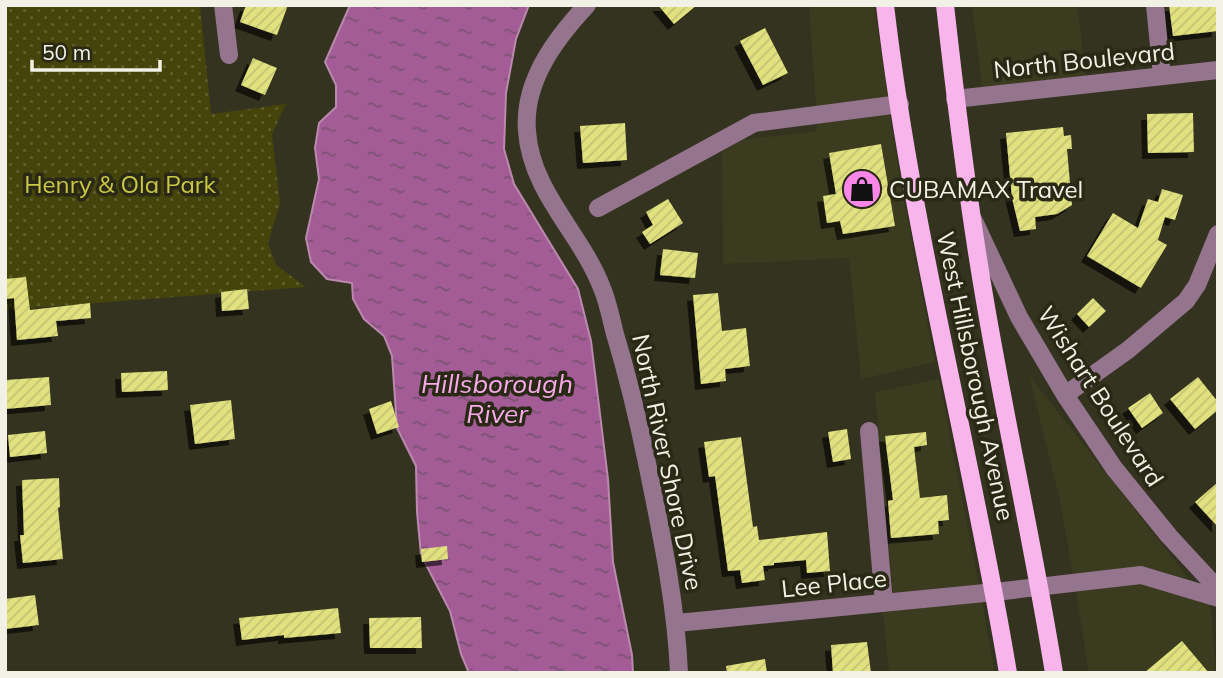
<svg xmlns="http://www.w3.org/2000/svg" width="1223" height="678" font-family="Mulish,sans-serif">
<defs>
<pattern id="green-dots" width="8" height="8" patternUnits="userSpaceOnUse" patternTransform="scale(1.75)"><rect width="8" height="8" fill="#45440b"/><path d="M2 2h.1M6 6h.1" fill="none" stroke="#605f2e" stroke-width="1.8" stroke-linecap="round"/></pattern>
<pattern id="water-ripples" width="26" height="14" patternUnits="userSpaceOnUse" patternTransform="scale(1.75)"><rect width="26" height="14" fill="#a45c97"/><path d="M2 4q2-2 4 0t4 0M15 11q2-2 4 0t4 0" fill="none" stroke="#7b5372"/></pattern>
<pattern id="building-hatch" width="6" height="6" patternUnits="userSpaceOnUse" patternTransform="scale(1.75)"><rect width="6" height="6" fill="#e2e17f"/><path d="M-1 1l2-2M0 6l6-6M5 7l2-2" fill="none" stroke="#c3c273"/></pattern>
<filter id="shadow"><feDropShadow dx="-6" dy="6" stdDeviation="0" flood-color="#0009"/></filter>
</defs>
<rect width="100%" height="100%" fill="#33331f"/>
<path fill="#3b3b1f" d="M809,5H874L888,97L816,106Z
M972,5H1077L1086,76L982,87Z
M890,115L902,191L935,362L861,379L849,258L723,264L722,151L742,140L817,131V124Z
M1029,375L1189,579L1144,567L1073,575L1060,500Z
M939,379L979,585L893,593L875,392Z
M1140,584L1209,604L1211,607L1216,673H1089L1076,592Z
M982,602L995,673H889L883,612Z"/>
<path fill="url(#green-dots)" d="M5,5H200L211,114L286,104L272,134L280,204L268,243L276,265L306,287L5,310Z"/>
<path fill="url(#water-ripples)" stroke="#bb89ae" stroke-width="2" d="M350,5H529L516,39L506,93L504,149L514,184L578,289L591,341L608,479L613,562L632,655L633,673H469L461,654L450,611L421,555L417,512L416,466L397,428L392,356L384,336L364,319L353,299L352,283L327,279L311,262L306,238L319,179L315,148L319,123L336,107V85L325,62Z"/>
<path fill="url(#building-hatch)" filter="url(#shadow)" d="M246,5H288L277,35L240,22Z
M658,5H697L674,24Z
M1169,5H1216L1218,31L1173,36Z
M765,28L788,73L763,85L740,41Z
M253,58L277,68L265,95L241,85Z
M1193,113L1194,152L1148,153L1147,114Z
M625,123L627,160L583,163L580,126Z
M1063,127L1064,136L1071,135L1072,149H1067L1072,205L1057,214L1035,217L1036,229L1020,231L1012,198L1006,133Z
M881,144L895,226L843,234L840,221L827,223L823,196L836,194L829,153Z
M1162,189L1183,195L1175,220L1165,217L1158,240L1167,245L1141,288L1087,256L1113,213L1138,228L1148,199L1158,202Z
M668,199L683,223L650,244L642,232L653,225L646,212Z
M663,249L698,253L695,278L660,275Z
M26,277L30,310L90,303L91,318L56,321L58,336L17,340L14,298L5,299V279Z
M247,289L249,309L222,311L221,292Z
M718,293L722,331L746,328L750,366L725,369L726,381L701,384L693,295Z
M1093,298L1106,311L1089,327L1077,314Z
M167,371L168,390L122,392L121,373Z
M49,377L51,405L5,409V380Z
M1198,377L1218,402V410L1195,429L1170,399Z
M1150,393L1163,413L1142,428L1128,408Z
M231,400L235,439L195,444L190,405Z
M391,401L399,427L377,434L369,409Z
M847,429L851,459L833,462L828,432Z
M45,431L47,453L10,457L8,435Z
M926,432L927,445L914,447L920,498L947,495L949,520L938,521L939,534L891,538L888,501L893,500L885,436Z
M741,437L753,527L757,526L759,540L827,532L830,571L807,573L806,560L774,563V565L763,566L765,580L742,583L740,570L728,571L715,476L709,477L704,442Z
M59,478L60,507L58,508L63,559L23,563L20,535H24L22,480Z
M1218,482V527L1195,502Z
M447,546L448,559L422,562L421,549Z
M35,595L39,625L5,629V599Z
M338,608L341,633L284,638V635L242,640L239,618Z
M421,617L422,648H370L369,618Z
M1182,641L1209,673H1144Z
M867,642L871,673H833L831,645Z
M765,659L767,673H727L726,666Z"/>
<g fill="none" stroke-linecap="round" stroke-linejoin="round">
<path stroke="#95748e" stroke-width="18" d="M223,5L229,55
M587,5C555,39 523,82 527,131C531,192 581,233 602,288C608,302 611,319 615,334C628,377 638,419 647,463C661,532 676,602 679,673
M1155,5L1162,76
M955,99L1218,70
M598,208L754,123L900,104
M974,221L1019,317L1065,395L1114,468L1169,536L1218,589
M1065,395L1128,350L1186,301L1197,285L1218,234
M869,431L884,603
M677,623L995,592L1141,575L1218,598"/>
<path stroke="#f8b5eb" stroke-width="18" d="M885,5C911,230 971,450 1008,673
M945,5C956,104 968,203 985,301C1006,425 1034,548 1054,673"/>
</g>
<defs>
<g id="shop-disc" transform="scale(2.0125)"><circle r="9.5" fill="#fa87e7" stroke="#292916"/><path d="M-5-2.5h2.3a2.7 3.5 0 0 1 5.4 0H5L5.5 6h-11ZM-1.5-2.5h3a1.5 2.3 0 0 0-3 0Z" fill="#111"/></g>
</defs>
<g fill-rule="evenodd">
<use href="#shop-disc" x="862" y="189"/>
</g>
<g text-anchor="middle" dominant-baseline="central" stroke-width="7" stroke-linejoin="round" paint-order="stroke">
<g font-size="24" fill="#f1f1e5" stroke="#292916">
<text transform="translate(1084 60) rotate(-6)">North Boulevard</text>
<text transform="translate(976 376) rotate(78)">West Hillsborough Avenue</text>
<text transform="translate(1101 396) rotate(57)">Wishart Boulevard</text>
<text transform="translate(668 462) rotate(78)">North River Shore Drive</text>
<text transform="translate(834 583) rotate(-6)">Lee Place</text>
</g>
<g font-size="24" fill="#cbc843" stroke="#292916">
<text x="120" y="184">Henry &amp; Ola Park</text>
</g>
<g font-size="24" fill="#f1f1e5" stroke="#292916" text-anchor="start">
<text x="889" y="189">CUBAMAX Travel</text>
</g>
<g font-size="26" font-style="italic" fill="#f8aae9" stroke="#292916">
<text x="497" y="383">Hillsborough<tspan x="497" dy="30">River</tspan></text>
</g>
</g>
<rect width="1223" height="678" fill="none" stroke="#f1f1e5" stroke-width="14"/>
<path d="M32 60v10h128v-10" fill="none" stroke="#f1f1e5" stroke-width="3.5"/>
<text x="42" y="60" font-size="21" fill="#f1f1e5" stroke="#292916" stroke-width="5" paint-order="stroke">50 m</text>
</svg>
